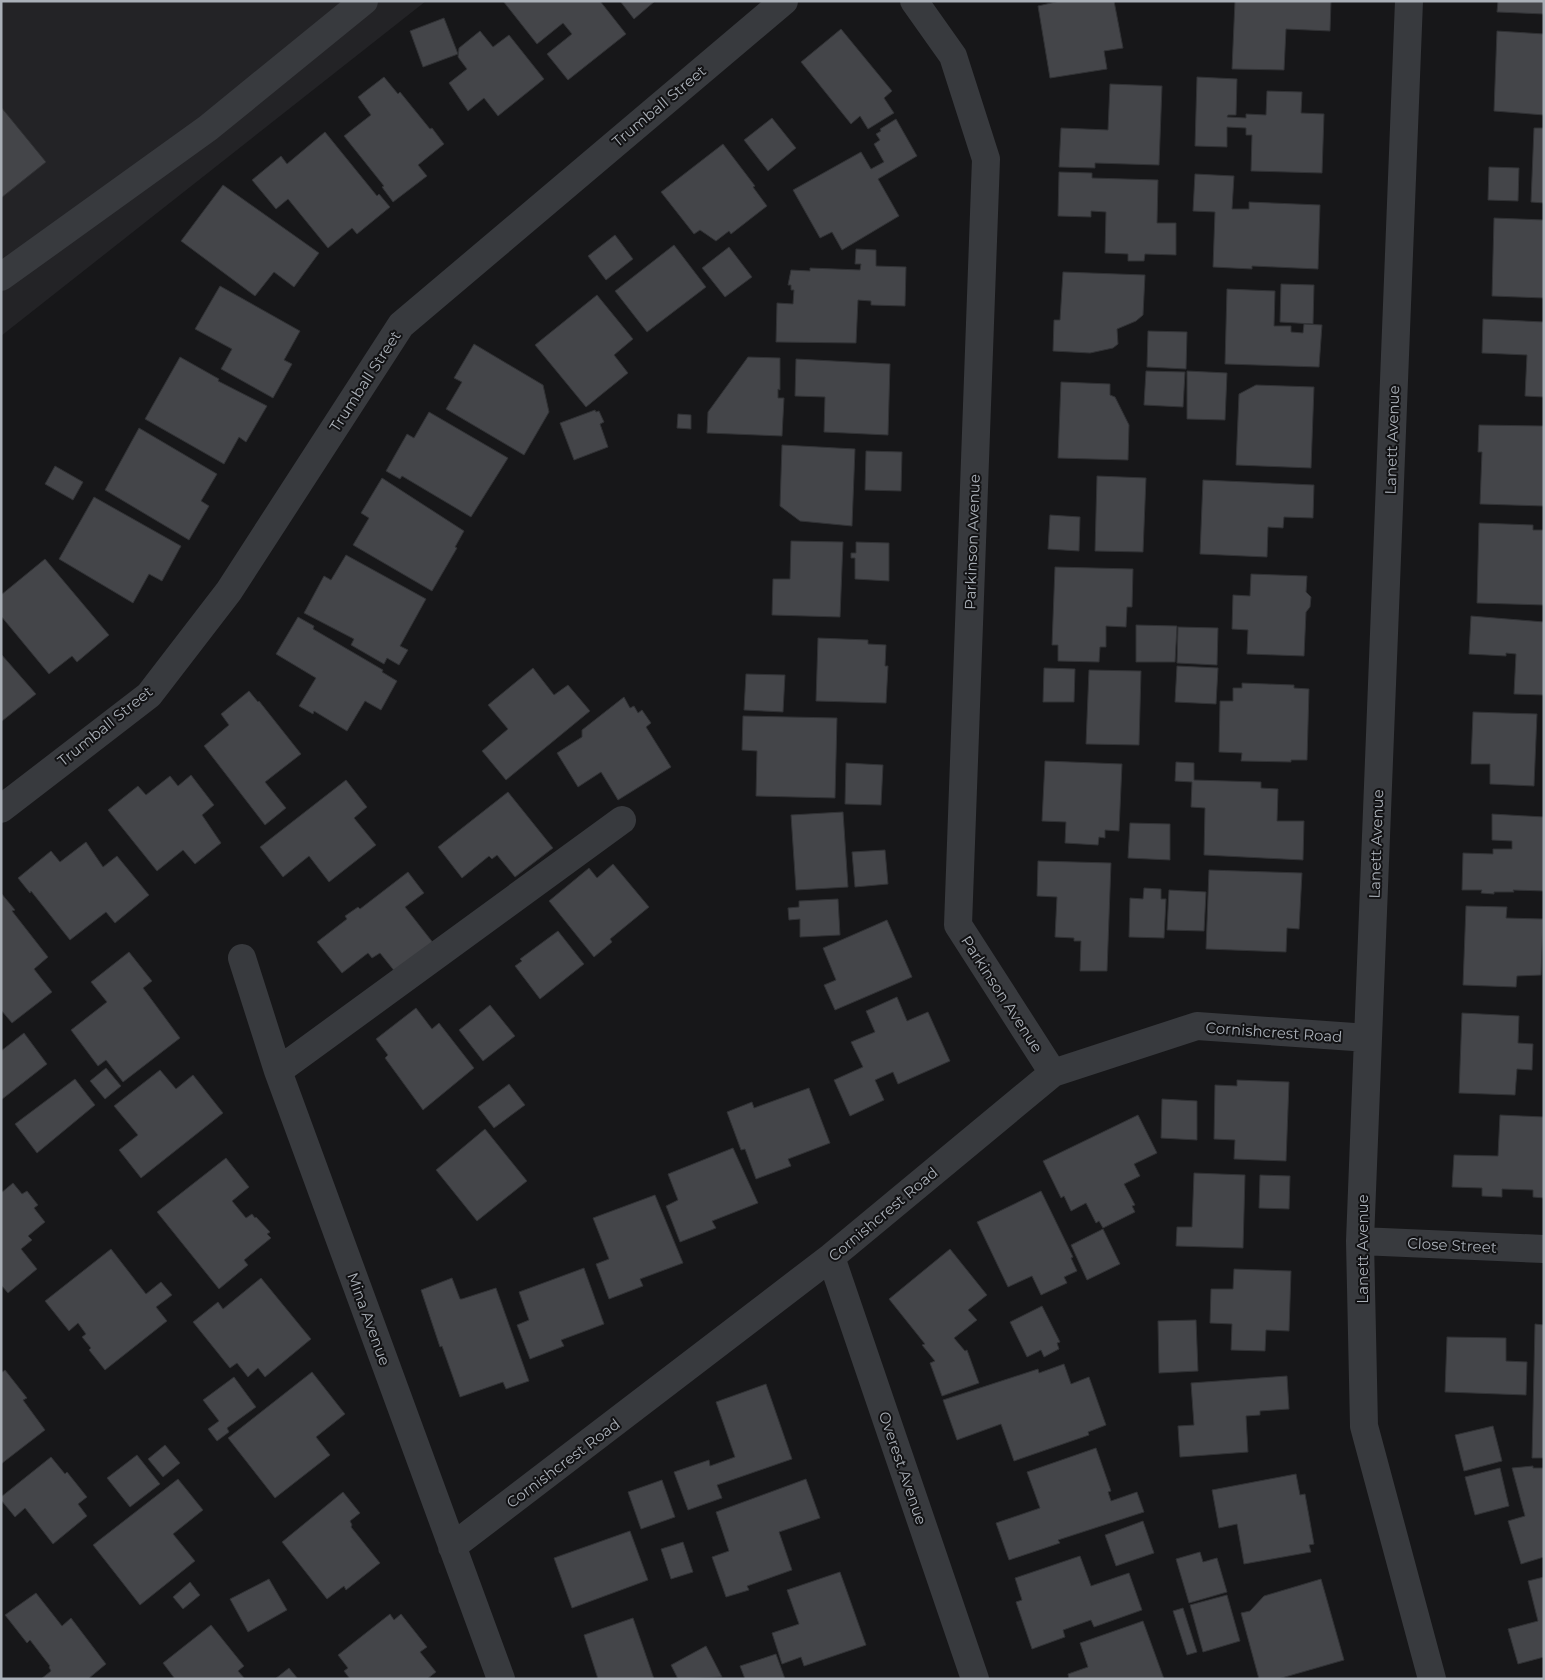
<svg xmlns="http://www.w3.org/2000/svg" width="1545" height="1680" font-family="Montserrat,sans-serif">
<rect width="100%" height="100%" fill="#171719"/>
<path fill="#232326" d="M1,1H426L1,336Z"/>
<path fill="#444549" stroke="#313235" d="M503,1H600L626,34L568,80L547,54L572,34L563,23L537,44Z
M620,1H655L634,19Z
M1114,1L1123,48L1104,51L1107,69L1050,78L1038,6L1060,1Z
M1235,1H1331L1330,31L1286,29L1284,70L1232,69Z
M1498,1H1544V14L1497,12Z
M444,18L458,54L423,67L410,31Z
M841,29L892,91L884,98L894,113L868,129L860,116L851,124L801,62Z
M480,31L493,47L509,35L544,79L498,116L484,98L468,111L449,83L467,69L458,57L459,48Z
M1497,31L1544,34V115L1494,111Z
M384,77L398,94L400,92L430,129L432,128L444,144L418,165L427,176L393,202L382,187L384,186L344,136L371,115L358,97Z
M1197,77L1237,79L1236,115H1228L1227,117L1246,118V114L1266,115L1267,91L1302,92L1301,113L1324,114L1322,173L1251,171L1252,135H1246V128L1227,127V147L1195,146Z
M1110,84L1162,86L1159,165L1095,163V168L1059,167L1061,128L1108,130Z
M1,107L46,162L1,198Z
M772,118L796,148L768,171L744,140Z
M896,119L917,156L878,179L899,216L842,250L832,232L820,238L793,190L861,152L871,169L884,162L874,144L880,140L876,134L881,131L880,129Z
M1534,128H1544V203L1531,202Z
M325,132L377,196L379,194L390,207L357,234L352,228L328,248L288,199L276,209L252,180L281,156L287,164Z
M723,144L755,186L753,187L767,206L731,234L729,231L716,241L700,230L694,234L661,192Z
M1489,167L1519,168L1518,201L1488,200Z
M1059,172L1092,173V178L1158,180L1157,223H1176V255L1145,254L1144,261H1128V254L1105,253L1106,212L1091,211V217L1058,216Z
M1195,174L1234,176L1232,209H1249V202L1320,205L1318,269L1252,266V269L1213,267L1215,212L1193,211Z
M223,185L319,253L294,287L274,272L255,296L181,241Z
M1494,218L1544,220V298L1492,296Z
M615,235L633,259L606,280L588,256Z
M674,245L706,287L647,332L615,291Z
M729,247L752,277L725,297L702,268Z
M856,249L876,250V266L906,267L905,306L871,305V301L858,300L856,343L776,342L777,303L793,304L794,290H791V285H788L791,270L810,271V268L860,270L861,264H855Z
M1063,272L1145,275L1143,315L1136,321L1117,329L1118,344L1113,348L1090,353L1053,351L1054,320H1060Z
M1281,284L1314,285L1313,324L1280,322Z
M220,286L300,331L284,360L292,364L273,398L221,369L232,349L195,329Z
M1227,289L1275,291L1274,326H1291V332L1303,333L1304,324L1322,325L1319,367L1225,364Z
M597,295L633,339L614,355L628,373L586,407L535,345Z
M1483,319L1544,322V397L1525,396L1527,355L1482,353Z
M1148,331L1187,332L1186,369L1147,367Z
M474,344L543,385L549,412L524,455L446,409L462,382L454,378Z
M180,357L219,379L218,381L267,406L246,442L239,437L224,464L145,419Z
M748,357L780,358V390L778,389V398H784L782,436L707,433L708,412Z
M796,359L890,364L888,435L824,432L825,397L795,396Z
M1146,371L1185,372L1183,407L1144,405Z
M1187,371L1227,373L1225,420L1187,419Z
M1061,382L1110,384V395L1115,397L1129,425L1128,460L1058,458Z
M1256,385L1314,387L1311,468L1236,465L1239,394Z
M595,410L596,412L599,411L604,422L600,424L608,447L574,460L560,423Z
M429,412L508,458L471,517L402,476L400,479L386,471L407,434L414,438Z
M678,414L691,415V429L677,428Z
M1479,425L1544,426V506L1480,504L1482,452H1478Z
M139,428L217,474L201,501L209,506L189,540L105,490Z
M782,445L855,449L852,526L800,521L780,506Z
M866,451L902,452L901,491L865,490Z
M55,466L83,482L73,500L45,484Z
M1097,476L1146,478L1143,552L1095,551Z
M382,478L464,531L455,547L457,548L432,591L353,545L369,518L361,513Z
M1203,480L1314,485L1313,518L1284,517L1283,528L1268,527L1267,557L1200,554Z
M94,497L181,546L162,581L149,574L133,603L59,559Z
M1050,515L1080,517L1079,551L1048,549Z
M1479,523L1533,525V530H1544V605L1477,603Z
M791,541L843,542L840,617L772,615L773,579H790Z
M856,542L889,543V581L855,579V558H851V553H856Z
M346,555L426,599L400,646L408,650L399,665L387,658L384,664L351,645L354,639L304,613L324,576L331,580Z
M45,559L109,635L77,662L72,656L49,674L1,616V595Z
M1055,567L1133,569L1132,607H1127L1126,627L1106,626V647H1100L1099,662L1058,661V645H1052Z
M1251,574L1307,576L1306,592L1311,597L1310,607L1306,612L1304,656L1247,654L1248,630L1232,629L1233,595L1250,596Z
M1471,616L1544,622V695L1514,694L1516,654L1506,653V656L1469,654Z
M298,617L314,626L313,629L383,670L382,672L397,681L381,710L365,701L347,731L314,711L313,714L299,706L316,678L276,654Z
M1136,625L1177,626L1175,662H1136Z
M1178,627L1218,628L1217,665L1177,663Z
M818,638L868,640V644L886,645L885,666H888L886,703L816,701Z
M1,654L36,694L2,721H1Z
M1177,666L1218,668L1216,704L1175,702Z
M533,668L554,695L568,685L590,711L506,780L482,751L508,729L488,705Z
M1044,668L1075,669L1074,702H1043Z
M1089,670L1141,671L1139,745L1086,744Z
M746,674L785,675L783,712L744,710Z
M1242,683L1294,685V688L1309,689L1307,760H1291V762L1241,761L1242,753L1219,752L1220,701H1233V688H1242Z
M249,691L258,702L259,701L301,754L265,782L286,808L265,825L204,746L229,725L221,714Z
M624,697L630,708L634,706L638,713L642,710L651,723L646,727L671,767L618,800L601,772L578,787L557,753L582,737V730Z
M1473,712L1537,714L1534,786L1490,784V764H1471Z
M743,716L837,718L835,798L756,796L757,751L742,750Z
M1045,761L1122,764L1119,831L1105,830V838L1099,837L1098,845L1065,843L1066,822L1042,821Z
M1176,762L1194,763V780L1261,782V788L1278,789L1277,821H1304L1303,860L1204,855L1205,808L1191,807L1192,782L1175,781Z
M846,763L883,765L881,805L845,804Z
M191,775L214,805L202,815L221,843L195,864L183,850L157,871L108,810L138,786L146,795L170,776L178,786Z
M346,780L367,807L354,818L376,845L329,882L309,856L283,877L260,847Z
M508,792L553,848L515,877L497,855L492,859L489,856L462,878L438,847Z
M843,812L848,887L796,890L791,815Z
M1492,814L1544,817V891L1513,890L1514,892H1494V894L1481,893L1482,890H1462L1463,853L1493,854V849H1512V841L1492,840Z
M1130,823L1170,824V860L1128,858Z
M86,842L103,867L117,856L149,895L115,923L106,912L70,940L31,891L30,893L18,878L51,851L60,862Z
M885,850L888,884L855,887L852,852Z
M1038,861L1111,863L1107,971H1080L1081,941H1074V938L1055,937L1057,897L1037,896Z
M613,864L649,907L610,939L612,942L594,957L549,901L589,868L597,878Z
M1209,870L1302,873L1299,929L1287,928L1286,952L1206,949Z
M408,872L424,893L405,907L434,944L396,973L380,953L372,958L368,953L342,973L317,942L347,919L345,916L358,907L360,909Z
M1144,888L1161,889V899H1166L1164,938L1129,937L1130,898L1143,899Z
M1169,890L1206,892L1204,931L1167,930Z
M1,893L15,910L12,911L48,957L34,969L52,992L12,1023L1,1010Z
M838,899L840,935L800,937V919L789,920L788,908L799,907V901Z
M1466,906L1507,907L1506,918L1543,919L1541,975L1517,976L1516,987L1463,985Z
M887,920L912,977L835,1010L824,985L836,980L823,948Z
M558,931L584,964L540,999L515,966L522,961L520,959Z
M129,952L152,981L143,988L180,1038L123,1082L106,1060L98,1066L71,1030L107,1002L91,982Z
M897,997L907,1021L928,1012L950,1061L898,1084L893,1072L875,1080L884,1100L850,1116L834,1080L863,1067L851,1042L875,1032L866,1011Z
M490,1005L515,1036L483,1061L459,1030Z
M416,1008L432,1029L439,1023L474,1068L423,1110L385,1058L388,1055L376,1039Z
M1462,1013L1519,1016L1518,1043L1533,1044L1532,1070L1517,1069L1515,1095L1459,1093Z
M24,1033L47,1064L1,1100V1051Z
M106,1068L121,1086L105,1099L90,1081Z
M160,1070L176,1089L193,1075L223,1113L141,1178L119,1150L138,1135L114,1106Z
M75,1079L95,1105L37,1153L15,1124Z
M1237,1080L1289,1082L1286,1161L1234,1159L1235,1140L1214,1139L1215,1085L1237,1086Z
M509,1084L525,1105L494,1128L478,1107Z
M809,1088L830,1143L788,1159L791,1166L756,1179L745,1149L741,1150L727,1112L752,1102L754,1108Z
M1162,1099L1197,1101V1140L1161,1138Z
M1138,1115L1157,1153L1134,1164L1140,1176L1124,1184L1135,1205L1132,1206L1135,1212L1103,1228L1099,1221L1096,1223L1086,1203L1071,1211L1064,1196L1061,1198L1043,1161Z
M1500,1115L1544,1117V1198L1533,1197V1190L1502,1189V1197L1482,1196V1188L1452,1187L1454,1155L1498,1156Z
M485,1129L527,1181L477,1221L436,1170Z
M733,1148L758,1203L712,1221L716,1228L680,1242L666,1206L678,1200L668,1174Z
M226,1158L249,1187L232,1201L246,1218L252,1214L255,1218L256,1217L270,1232L267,1234L271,1238L244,1260L248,1265L219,1289L157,1212Z
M1194,1173L1245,1175L1243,1248L1176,1246L1177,1227H1192Z
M1260,1175L1290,1176L1289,1209L1259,1208Z
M13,1183L22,1194L27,1191L38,1205L34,1208L45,1222L28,1236L32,1240L21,1249L37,1269L8,1293L1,1285V1193Z
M1041,1191L1073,1257L1071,1258L1077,1271L1064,1277L1067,1283L1041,1295L1032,1276L1008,1287L977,1222Z
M655,1195L683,1263L640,1279L643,1286L609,1299L596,1264L609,1259L593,1218Z
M1103,1229L1120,1264L1087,1280L1071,1245Z
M111,1249L146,1294L161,1282L172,1295L156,1307L167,1321L105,1370L89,1350L91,1348L82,1337L86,1334L78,1323L69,1331L45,1301Z
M950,1249L987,1295L968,1310L977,1320L954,1338L965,1351L967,1350L979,1383L942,1396L930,1363L935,1361L922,1345L925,1344L889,1299Z
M584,1268L604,1324L561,1340L564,1346L530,1359L517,1325L529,1320L519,1292Z
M1234,1269L1291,1271L1289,1331L1266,1330L1265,1351L1231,1350L1232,1324L1210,1323L1211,1289H1233Z
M261,1278L311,1339L265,1377L258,1368L248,1377L237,1363L230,1368L193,1322L218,1302L223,1309Z
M452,1278L460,1299H462L496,1288L529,1381L506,1389L503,1382L460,1397L442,1346L440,1347L421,1290Z
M1042,1306L1060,1342L1057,1343L1059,1349L1044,1357L1041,1350L1027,1357L1010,1322Z
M1196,1320L1198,1371L1159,1373L1158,1321Z
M1535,1324L1544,1325V1458H1532Z
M1447,1337L1506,1338V1361L1527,1362L1526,1395L1445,1392Z
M1064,1364L1071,1384L1089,1377L1106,1425L1088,1432L1089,1435L1014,1461L1001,1424L957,1440L943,1400L1038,1369L1039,1373Z
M5,1370L27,1398L23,1400L45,1430L1,1464V1373Z
M312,1372L345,1414L316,1437L330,1455L275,1498L228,1438Z
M1287,1376L1289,1409L1260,1411V1415L1246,1416L1248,1452L1180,1457L1178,1426L1194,1425L1191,1383Z
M234,1377L256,1407L227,1428L229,1432L217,1441L208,1429L219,1421L203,1400Z
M766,1384L792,1459L717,1485L722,1498L688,1510L674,1472L709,1460L710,1466L735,1457L716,1402Z
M1493,1426L1502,1461L1464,1471L1455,1435Z
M165,1445L180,1463L163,1477L148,1459Z
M1096,1448L1111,1491L1108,1492L1111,1501L1137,1492L1144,1512L1058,1540L1060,1543L1009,1560L996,1523L1040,1508L1027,1472Z
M137,1455L160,1484L130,1507L107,1478Z
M51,1457L65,1474L67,1472L87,1497L78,1504L87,1516L53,1544L25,1508L15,1517L1,1500V1497Z
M1533,1466V1468H1544V1557L1521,1564L1508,1521L1525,1516L1512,1468Z
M1500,1468L1509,1506L1475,1515L1465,1477Z
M1296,1474L1300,1495L1305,1494L1314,1544L1309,1545L1311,1552L1244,1564L1237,1524L1219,1528L1212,1490Z
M178,1479L203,1510L173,1534L195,1561L140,1605L93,1545Z
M806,1479L820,1518L779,1532L792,1570L747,1586L749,1590L726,1597L712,1557L729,1551L716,1512Z
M662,1480L675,1517L641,1529L628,1492Z
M343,1492L360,1513L350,1521L352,1525L351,1527L380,1563L346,1590L344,1586L327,1599L282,1542Z
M1143,1521L1154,1553L1116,1566L1105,1535Z
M630,1531L648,1580L572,1608L554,1558Z
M683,1542L693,1572L671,1579L661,1549Z
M1200,1552L1203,1562L1217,1558L1227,1592L1189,1603L1176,1559Z
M1080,1556L1091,1586L1129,1573L1142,1610L1094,1627L1091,1620L1063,1630L1065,1637L1032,1649L1016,1602L1022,1600L1015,1578Z
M840,1572L866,1645L804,1666L801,1657L782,1664L772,1633L799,1624L787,1590Z
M1544,1577V1657L1518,1664L1508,1629L1538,1621L1528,1581Z
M269,1579L287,1610L248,1632L230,1599Z
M1321,1579L1344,1660L1278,1679H1259L1241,1613L1250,1611L1264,1596Z
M190,1582L200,1595L183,1609L173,1597Z
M36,1593L62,1626L71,1618L106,1664L88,1679H41L51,1671L49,1667L50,1666L30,1640L27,1643L5,1615Z
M1227,1595L1240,1641L1203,1652L1190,1605Z
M1183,1608L1197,1652L1187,1655L1173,1611Z
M390,1614L394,1620L401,1614L427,1647L420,1652L436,1672L427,1679H350L344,1671L348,1668L338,1655Z
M633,1618L654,1679H598L584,1635Z
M1143,1621L1164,1679H1069L1068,1674L1088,1667L1080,1643Z
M211,1625L244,1666L238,1671L245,1679H175L163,1663Z
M706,1646L722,1677L678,1679L671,1665Z
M776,1654L785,1679H745L740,1666Z
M289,1668L298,1679H275Z"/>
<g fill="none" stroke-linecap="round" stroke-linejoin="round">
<path stroke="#383a3e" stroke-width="28" d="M914,1L953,56L986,159L958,925L1053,1073
M1409,1L1360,1241L1364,1426L1432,1679
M1,277L208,128L364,1
M1,809L149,695L229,591L401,325L784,1
M242,958L278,1071L501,1679
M278,1071L622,820
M1360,1241L1544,1249
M831,1257L975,1679
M452,1547L831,1257L1053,1073L1197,1026L1368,1038"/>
</g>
<g text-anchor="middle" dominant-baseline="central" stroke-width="4" stroke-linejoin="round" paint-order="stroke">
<g font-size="15" fill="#aab0b8" stroke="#121214">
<text transform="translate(659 106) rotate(-40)">Trumball Street</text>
<text transform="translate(365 381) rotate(-57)">Trumball Street</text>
<text transform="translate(1392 440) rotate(-88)">Lanett Avenue</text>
<text transform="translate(972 542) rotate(-88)">Parkinson Avenue</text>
<text transform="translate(105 726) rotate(-39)">Trumball Street</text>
<text transform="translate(1376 844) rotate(-88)">Lanett Avenue</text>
<text transform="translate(1002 994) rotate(57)">Parkinson Avenue</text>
<text transform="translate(1274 1032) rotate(4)">Cornishcrest Road</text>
<text transform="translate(883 1214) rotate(-40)">Cornishcrest Road</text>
<text transform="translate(1452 1245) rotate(3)">Close Street</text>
<text transform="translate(1362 1249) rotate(-90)">Lanett Avenue</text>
<text transform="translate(369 1319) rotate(70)">Mina Avenue</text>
<text transform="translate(563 1463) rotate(-37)">Cornishcrest Road</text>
<text transform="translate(903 1468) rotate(71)">Overest Avenue</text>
</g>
</g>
<rect width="1545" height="1680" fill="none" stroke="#aab0b8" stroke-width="5"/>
</svg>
